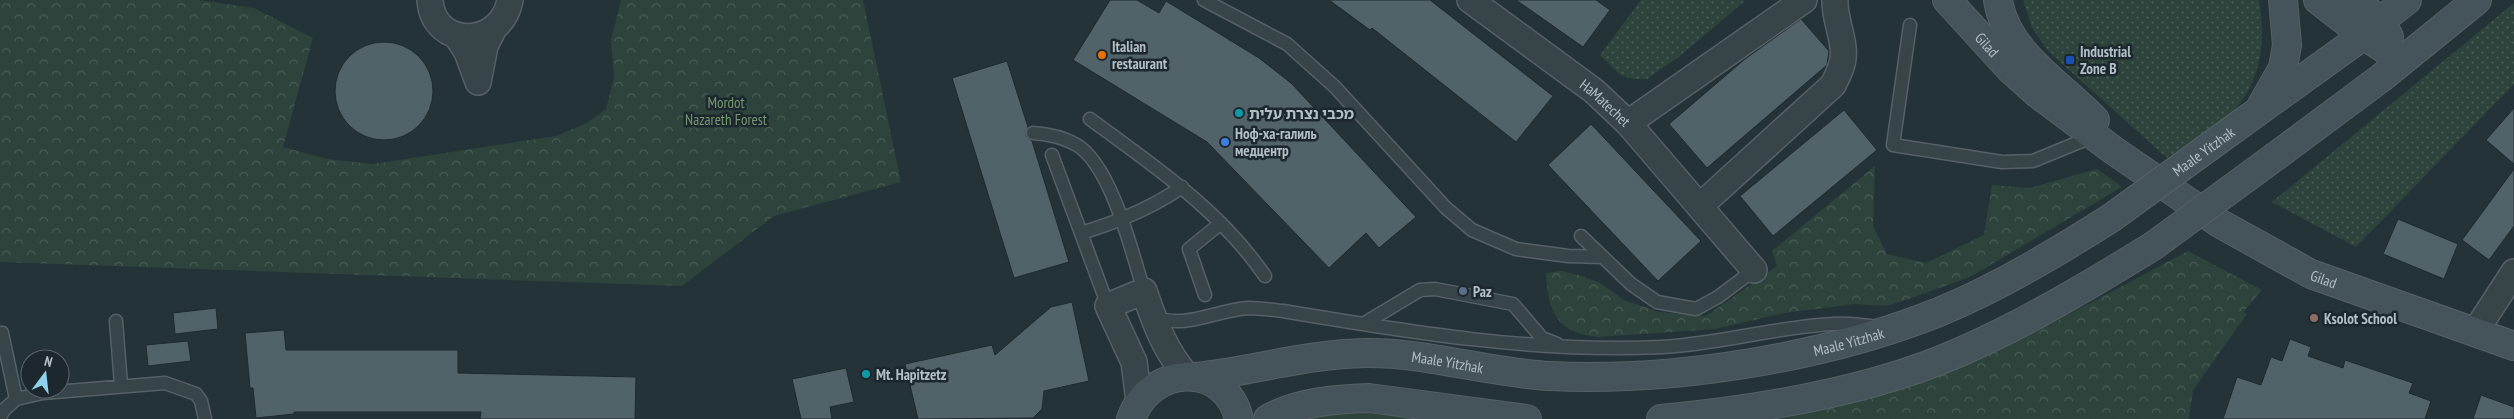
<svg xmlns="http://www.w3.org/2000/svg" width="2514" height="419" font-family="'PT Sans Narrow','Noto Sans Hebrew',sans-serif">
<defs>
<pattern id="forest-crowns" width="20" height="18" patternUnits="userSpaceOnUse" patternTransform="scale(1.25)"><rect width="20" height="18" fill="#2e433b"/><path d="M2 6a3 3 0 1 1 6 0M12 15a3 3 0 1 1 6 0" fill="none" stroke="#4a5c56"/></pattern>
<pattern id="park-dots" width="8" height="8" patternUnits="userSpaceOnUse" patternTransform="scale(1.25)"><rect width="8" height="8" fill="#2e433b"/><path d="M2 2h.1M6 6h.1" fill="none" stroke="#4a5c56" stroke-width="1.8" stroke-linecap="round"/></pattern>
</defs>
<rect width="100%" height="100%" fill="#243337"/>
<path fill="url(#forest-crowns)" d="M0,0H198L254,8L313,38L283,147L327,159L373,164L556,136L587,123L606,109L614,78L611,40L621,0H863L901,182L774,216L682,286L0,262Z
M1875,166L1873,226L1887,254L1926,263L1984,235L1992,185L2029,188L2097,169L2122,187L1970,277L1906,300L1886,306L1855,304L1784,313L1715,329L1598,337C1556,333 1548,311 1546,273L1562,271L1582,276L1600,283L1624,300L1659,312L1706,316L1777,266L1772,251Z
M2188,251L2262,290L2243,312L2247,314L2193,390L2189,419H1783L1885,391L2049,325Z
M1349,411L1515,419H1299Z"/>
<path fill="url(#park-dots)" d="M1641,0H1742L1745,1L1681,55L1647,79H1634L1620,75L1600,55Z
M2023,0H2259C2266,41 2262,80 2233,112C2221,126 2184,147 2167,158L2049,52L2032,28Z
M2514,3V84L2356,247L2272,202Z"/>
<path fill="#516268" stroke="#1e2a2f" d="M1110,0H1137L1159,13L1166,1L1259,58L1291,83L1416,217L1379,248L1366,233L1329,268L1207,142L1073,60Z
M1329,0H1430L1553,96L1516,142L1372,28L1370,30Z
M1516,0H1596L1610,10L1583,47Z
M1801,19L1829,51L1827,65L1707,168L1669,124L1745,59Z
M335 91a49 49 0 1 1 98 0a49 49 0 1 1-98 0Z
M1007,61L1028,127L1026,136L1032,141L1069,262L1014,278L952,78Z
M2514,108V164L2486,140Z
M1844,110L1877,150L1773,236L1740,196Z
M1591,124L1701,241L1658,281L1548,165Z
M2514,169V226L2489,260L2462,240Z
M2398,219L2458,244L2444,279L2383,254Z
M1072,302L1089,381L1044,391L1042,409L1033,418L918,419L905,364L992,345L995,355L1051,307Z
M216,308L218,329L175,334L173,313Z
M284,330L286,350H458V373L636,377L635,419H480L481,412H294V414L256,418L253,388H250L245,333Z
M2290,339L2311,347L2308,356L2343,368L2345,360L2413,383L2409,393L2431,401L2425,419H2223L2237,377L2261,385L2271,357L2282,361Z
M188,341L191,361L148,366L146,345Z
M846,368L854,402L830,407L832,419H801L792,379Z
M2481,395L2514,407V419H2473Z"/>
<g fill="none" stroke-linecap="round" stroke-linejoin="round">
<g stroke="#556166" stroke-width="15">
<path id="lane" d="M1204,0L1287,44L1335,87L1446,208L1472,230L1516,249L1568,256L1603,257
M1910,25L1893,145L2002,162L2033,161L2094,136
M1090,119C1154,166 1220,210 1265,276
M1033,133C1049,134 1063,137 1077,145C1112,167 1132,253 1144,291
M1052,155L1108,306
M1081,233C1118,222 1150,209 1182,187
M1581,236L1631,284L1657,302L1696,309L1718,297L1754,270
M1205,295L1189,249L1221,223
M1153,317C1187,329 1213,311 1248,308C1259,308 1272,310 1283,311C1408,332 1535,353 1662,347C1720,344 1775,327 1833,324C1846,323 1859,325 1871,326
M116,321L121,385
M1365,323L1420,290L1435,289L1513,304L1542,338L1557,344
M0,333H2L16,399
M0,417L4,410L16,399L43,393L165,383L196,394L201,401L205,419"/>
</g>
<g stroke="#556166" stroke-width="28">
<g id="street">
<path d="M430,0C433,49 501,49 510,0"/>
<path id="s1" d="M1470,0L1594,91L1628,123L1754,270"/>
<path d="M456,35L467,52L478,82L485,46L493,30"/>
<path d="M1628,123L1804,0"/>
<path d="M1700,206L1833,85C1836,79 1839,73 1841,67C1849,46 1834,22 1835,0"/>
<path d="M2475,332L2514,272"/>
<path d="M1139,401L1134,362L1108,306L1144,291C1155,323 1165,351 1187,376"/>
</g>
</g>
<g stroke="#556166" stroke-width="30">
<g id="secondary">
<path id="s2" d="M1947,0L2009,68L2038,94L2113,150L2219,223L2311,274L2514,346"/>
<path d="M1998,0C2006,53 2061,84 2095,120"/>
<path d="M2318,0L2363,35L2402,60"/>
<path d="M2353,0L2381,21L2389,37"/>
<path d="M2262,105L2283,68L2287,45L2283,0"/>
<path d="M2235,128L2353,43L2407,0"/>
<path d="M2276,156L2381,78L2477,0"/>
<path id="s3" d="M1196,377C1252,371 1308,354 1366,353C1425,352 1489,373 1550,376C1674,382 1824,358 1939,312C1999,287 2056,253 2111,218"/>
<path d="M1131,419C1151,363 1226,362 1239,419"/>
<path d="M1268,419C1297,402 1336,399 1369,398L1527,419"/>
<path d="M1661,419C1756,410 1872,391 1960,352C2028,322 2090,285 2153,246"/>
</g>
</g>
<use href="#lane" stroke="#374448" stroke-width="12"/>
<use href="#street" stroke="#374448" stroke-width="25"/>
<use href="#secondary" stroke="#45545b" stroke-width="28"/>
<g stroke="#556166" stroke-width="30" stroke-linecap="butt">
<g id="secondary-bridge">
<path id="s4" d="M2111,218L2235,128"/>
<path d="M2153,246L2276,156"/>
</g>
</g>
<use href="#secondary-bridge" stroke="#45545b" stroke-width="28"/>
</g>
<circle fill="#e8710a" stroke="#1c282d" stroke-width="2" cx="1102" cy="55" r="5"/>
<rect fill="#1a4fb4" stroke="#1c282d" stroke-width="2" x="2065" y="55" width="10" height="10" rx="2.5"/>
<g fill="#0f9aa8" stroke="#1c282d" stroke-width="2">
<circle cx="1239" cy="113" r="5"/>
<circle cx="866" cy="374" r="5"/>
</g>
<circle fill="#3f7fe0" stroke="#1c282d" stroke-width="2" cx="1225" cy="142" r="5"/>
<circle fill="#5c6f8a" stroke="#1c282d" stroke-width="2" cx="1463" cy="291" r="5"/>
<circle fill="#8d6e63" stroke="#1c282d" stroke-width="2" cx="2314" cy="318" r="5"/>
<g text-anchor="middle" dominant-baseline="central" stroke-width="5" stroke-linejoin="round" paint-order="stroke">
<g font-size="15" fill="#b2bfc4" stroke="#1c282d">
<text stroke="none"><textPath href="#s2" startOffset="60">Gilad</textPath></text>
<text stroke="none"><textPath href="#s1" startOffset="170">HaMatechet</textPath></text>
<text stroke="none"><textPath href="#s4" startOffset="114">Maale Yitzhak</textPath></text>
<text stroke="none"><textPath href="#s2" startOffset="472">Gilad</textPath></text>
<text stroke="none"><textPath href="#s3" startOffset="659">Maale Yitzhak</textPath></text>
<text stroke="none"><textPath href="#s3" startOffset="254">Maale Yitzhak</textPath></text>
</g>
<g font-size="15" font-weight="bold" fill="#b2bfc4" stroke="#1c282d" text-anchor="start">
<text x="1112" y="46">Italian<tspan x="1112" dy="17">restaurant</tspan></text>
<text x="2080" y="51">Industrial<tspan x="2080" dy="17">Zone B</tspan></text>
<text x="1249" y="113">מכבי נצרת עלית</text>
<text x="1235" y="133">Ноф-ха-галиль<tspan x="1235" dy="17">медцентр</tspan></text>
<text x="1473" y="291">Paz</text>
<text x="2324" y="318">Ksolot School</text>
<text x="876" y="374">Mt. Hapitzetz</text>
</g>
<g font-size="15" fill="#769872" stroke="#1c282d">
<text x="726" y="102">Mordot<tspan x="726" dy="17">Nazareth Forest</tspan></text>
</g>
</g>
<g transform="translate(45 374) rotate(15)"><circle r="24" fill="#1c282d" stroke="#586469"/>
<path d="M0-4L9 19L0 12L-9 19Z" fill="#8ed2ed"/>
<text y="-8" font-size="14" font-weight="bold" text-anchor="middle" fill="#b2bfc4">N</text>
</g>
</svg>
